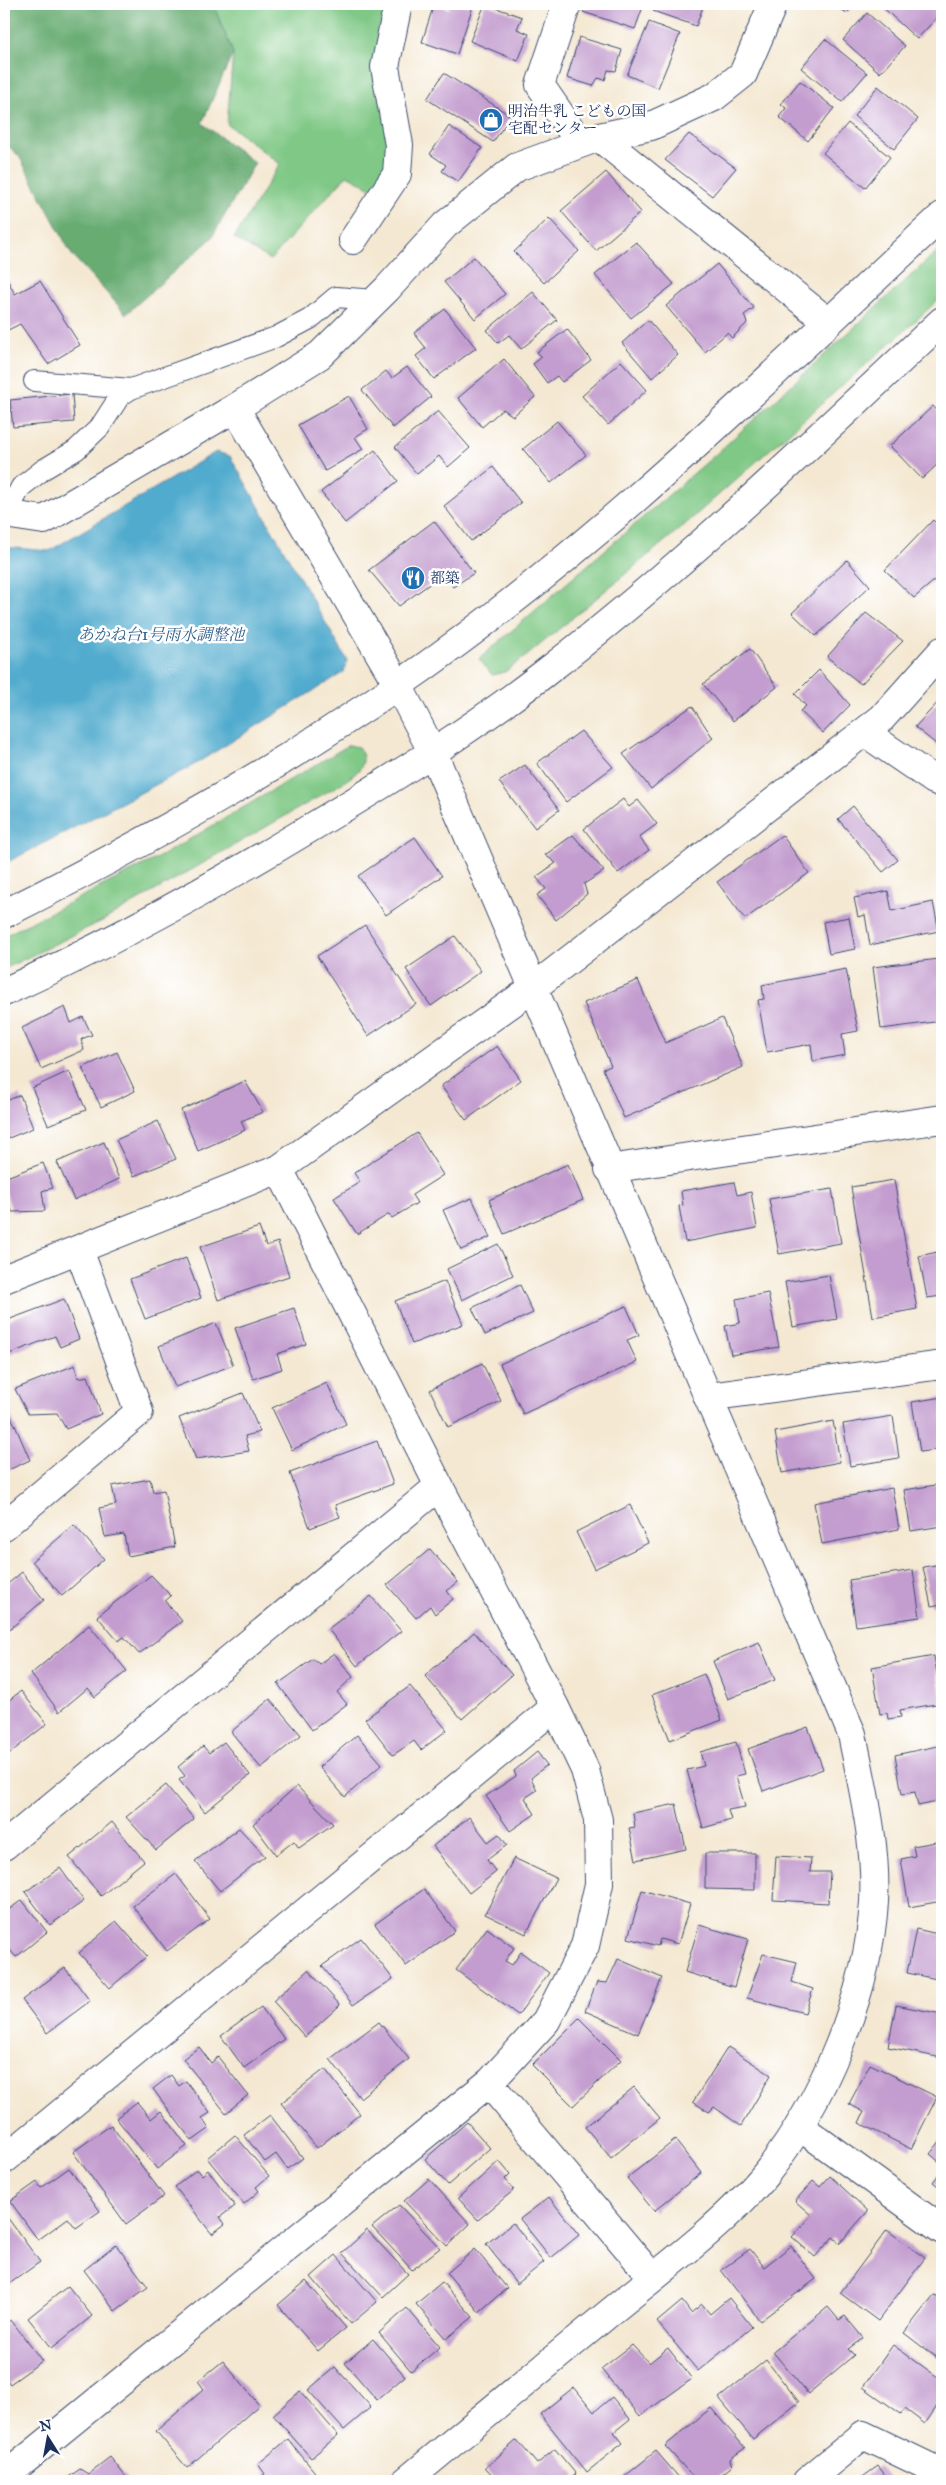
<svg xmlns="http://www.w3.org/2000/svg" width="946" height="2485" font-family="'IM FELL Great Primer','Noto Serif JP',serif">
<rect width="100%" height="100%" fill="#fff"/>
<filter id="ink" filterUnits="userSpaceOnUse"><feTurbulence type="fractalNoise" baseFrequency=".02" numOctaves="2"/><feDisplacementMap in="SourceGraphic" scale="10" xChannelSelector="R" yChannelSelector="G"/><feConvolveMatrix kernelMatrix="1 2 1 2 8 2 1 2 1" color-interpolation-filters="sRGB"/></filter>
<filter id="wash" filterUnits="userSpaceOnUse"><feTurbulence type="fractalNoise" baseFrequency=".0096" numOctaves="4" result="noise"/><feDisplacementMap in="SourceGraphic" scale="20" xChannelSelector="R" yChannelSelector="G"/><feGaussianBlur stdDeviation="1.12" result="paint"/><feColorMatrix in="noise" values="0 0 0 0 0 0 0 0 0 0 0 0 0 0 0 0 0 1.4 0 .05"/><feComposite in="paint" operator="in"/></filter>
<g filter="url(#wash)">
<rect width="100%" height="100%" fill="#f4e8d2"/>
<path fill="#7fc885" stroke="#4d7c72" d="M213,4H392V148L379,192L347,175L270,260L234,238L280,164L227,124L233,53Z
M942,247V296L922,315L688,522L529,654L505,672L492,675L479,659L715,455Z
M349,745L358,747C374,767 349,778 334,788L104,920L4,969V936L161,856Z"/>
<path fill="#67ac72" stroke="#416e68" d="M4,4H213L233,53L202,123L255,163L211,239L126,314L72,255L19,156L4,142Z"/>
<path fill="#51abce" stroke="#366d96" d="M216,452L230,456L347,660L344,672L192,766L4,864V547L49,551Z"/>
<g id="blocks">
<path fill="#c39dcf" d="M434,4L449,9L451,4L473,6L457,54L422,42Z
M485,4L522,17L517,29L529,34L518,61L470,41Z
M588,4H644L635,29L583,12Z
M655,4H704L696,26L653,11Z
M832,4H855L847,13Z
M879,4H931L941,13L917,39Z
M867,13L905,46L880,73L843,40Z
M649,22L680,34L658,88L627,75Z
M579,37L622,50L616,71L608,70L605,80L598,78L593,86L567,78Z
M825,39L867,73L842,102L801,68Z
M444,73L511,116L493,142L427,99Z
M800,81L834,108L808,141L779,117L786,108L781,104Z
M878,86L918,119L894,149L854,116Z
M848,123L890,157L865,188L823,153Z
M449,126L482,148L458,182L442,171L446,165L430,154Z
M689,134L736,168L712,196L665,160Z
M606,172L641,212L596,251L561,211Z
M549,218L579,251L544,283L514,252Z
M636,242L674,284L631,318L595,275Z
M474,257L505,294L475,319L444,282Z
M717,264L754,308L744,315L747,323L732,338L727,333L705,352L666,306Z
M4,274L15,294L40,281L80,345L48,364L20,324L4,332Z
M533,292L557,320L521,349L509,335L498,343L487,330Z
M445,309L476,348L434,379L416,356L426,348L414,333Z
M648,320L678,355L652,378L622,343Z
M567,329L591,360L562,382L557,376L547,383L533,364L542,357L537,352Z
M504,359L535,397L513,416L503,409L482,427L458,398Z
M621,361L647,390L608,425L582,396Z
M407,367L431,397L393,428L362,390L386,371L392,378Z
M72,394L74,422L13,427L10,400Z
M349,396L368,429L355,437L363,449L325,471L298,425Z
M933,406L942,416V460L922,479L890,446Z
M438,411L470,448L448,467L439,456L417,474L395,447Z
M557,421L586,455L551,483L523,449Z
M375,450L398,481L345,523L321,492Z
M493,467L521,503L471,541L444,506Z
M933,520L942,529V574L914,598L885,570Z
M434,521L474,573L453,587L442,575L399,606L369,570Z
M847,560L870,586L816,636L792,613Z
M866,613L903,641L861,684L827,657Z
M750,649L777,687L733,721L703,684Z
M819,670L850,705L823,733L800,711L806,706L795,694Z
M942,698V749L915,727Z
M692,706L713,738L651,789L623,754Z
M581,731L613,767L566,802L537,763Z
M525,765L559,810L535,828L499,782Z
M623,799L629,807L638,800L657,824L639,837L649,850L618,873L584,829Z
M853,806L898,860L883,872L838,819Z
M573,835L604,871L584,884L587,894L556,920L537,895L546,889L536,877L556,863L545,855Z
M782,835L809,873L745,919L717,882Z
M415,837L442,876L386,915L358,876Z
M888,891L892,911L933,902L939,931L870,945L865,915L858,917L854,898Z
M849,917L855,949L829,954L823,922Z
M365,925L416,1004L368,1036L317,956Z
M455,936L481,971L431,1006L406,969Z
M939,959L942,988V1021L881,1029L873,967Z
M846,969L858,1031L842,1034L845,1055L813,1061L811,1044L767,1052L758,1000L764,999L762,985Z
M638,980L665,1043L722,1018L743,1067L624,1118L603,1069L611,1066L584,1003Z
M65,1007L71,1023L83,1017L92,1035L81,1039L84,1050L41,1069L22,1028Z
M497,1046L521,1080L466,1120L441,1086Z
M117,1052L135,1091L101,1107L82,1068Z
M69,1071L86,1110L48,1125L32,1088Z
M245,1081L263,1112L241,1121L245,1130L198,1151L181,1110Z
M20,1095L33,1128L4,1140V1102Z
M158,1121L176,1159L134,1176L116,1140Z
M417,1133L443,1175L412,1195L417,1203L392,1218L389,1214L357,1234L334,1198L360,1182L354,1173Z
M104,1142L119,1179L74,1200L57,1162Z
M43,1163L53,1188L42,1191L45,1211L12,1212L4,1186V1178Z
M568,1164L583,1200L504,1234L489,1200Z
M894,1180L917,1309L873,1317L851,1187Z
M734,1182L737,1195L751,1192L757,1228L685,1242L679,1206L683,1205L681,1191Z
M832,1189L841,1243L779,1254L769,1199Z
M472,1198L490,1237L461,1250L443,1210Z
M259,1227L266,1246L278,1242L289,1276L218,1300L200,1247Z
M498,1244L513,1275L462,1300L447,1269Z
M942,1251V1296L927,1298L919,1256Z
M186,1258L201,1298L145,1319L130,1279Z
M829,1275L837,1319L793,1327L785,1282Z
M445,1281L463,1324L412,1344L395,1301Z
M520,1285L533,1313L485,1335L472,1308Z
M768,1293L779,1347L731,1355L725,1326L740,1323L736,1299Z
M64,1299L79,1339L60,1347L55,1336L4,1356V1334L9,1332L5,1321Z
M626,1306L639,1335L627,1340L637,1362L523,1414L500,1364Z
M294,1308L306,1344L277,1354L282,1369L253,1379L235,1328Z
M216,1323L233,1365L175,1387L159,1346Z
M482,1363L501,1401L448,1427L430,1390Z
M75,1365L78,1378L88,1376L101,1414L66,1429L57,1413L28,1414L15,1389Z
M327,1383L346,1424L292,1450L272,1408Z
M243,1393L260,1432L245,1436L249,1451L196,1459L179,1418Z
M942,1397V1449L920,1452L912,1402Z
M11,1416L30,1460L4,1472V1419Z
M893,1416L899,1458L850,1466L843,1424Z
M833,1421L840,1462L782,1473L775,1432Z
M377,1441L393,1484L335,1505L340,1517L310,1528L290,1473Z
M150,1479L153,1492L164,1490L175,1547L128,1556L124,1534L105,1537L99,1508L116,1505L112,1486Z
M942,1484V1526L911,1531L904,1490Z
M892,1488L899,1529L822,1544L814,1503Z
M630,1505L648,1543L594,1569L576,1532Z
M74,1525L104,1559L62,1596L32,1561Z
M430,1549L458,1582L447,1591L453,1599L435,1614L430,1606L416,1618L387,1585Z
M942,1564V1604L931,1606L923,1567Z
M913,1570L920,1617L856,1626L849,1580Z
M22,1572L44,1600L4,1634V1587Z
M151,1575L171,1596L165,1601L182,1621L139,1654L124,1637L118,1641L97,1616Z
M371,1596L401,1631L357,1666L328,1629Z
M89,1625L127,1671L95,1697L88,1688L59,1712L31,1674Z
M474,1632L512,1675L462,1719L425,1676Z
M759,1642L775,1680L728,1699L713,1661Z
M334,1653L353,1677L337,1692L347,1704L312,1730L278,1684L313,1659L319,1664Z
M934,1656L942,1703L900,1710L901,1717L888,1719L887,1713L880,1714L872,1667Z
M704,1674L722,1720L670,1740L652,1695Z
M410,1686L447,1730L421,1750L414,1741L393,1755L365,1719Z
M21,1691L47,1724L5,1757L4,1704Z
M270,1699L301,1735L261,1768L231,1732Z
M808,1727L823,1769L763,1791L748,1749Z
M357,1735L382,1764L345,1797L319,1767Z
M224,1742L250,1775L205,1812L179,1780L185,1776L178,1767L203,1746L209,1753Z
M736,1742L745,1774L736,1776L745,1807L728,1810L731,1820L703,1828L687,1770L704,1766L700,1752Z
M942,1745V1801L918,1806L915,1792L902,1794L895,1755Z
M537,1752L547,1765L531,1778L537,1790L525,1798L535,1814L510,1831L486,1796L516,1776L514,1771Z
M166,1785L194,1819L156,1850L126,1817Z
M297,1786L333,1824L299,1848L294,1841L276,1855L253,1824Z
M676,1804L686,1849L636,1860L629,1828L635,1827L633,1813Z
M469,1817L488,1842L499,1834L507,1845L487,1860L496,1872L469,1893L433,1846Z
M112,1822L144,1861L101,1896L69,1857Z
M239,1828L265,1856L220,1891L195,1861Z
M942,1841V1901L909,1907L901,1859L915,1856L913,1846Z
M705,1853H755V1890L705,1889Z
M776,1856L811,1858L810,1872H830L828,1903L773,1900Z
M514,1858L556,1878L526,1934L485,1914Z
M60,1868L84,1901L50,1925L25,1892Z
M176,1874L210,1919L167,1951L133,1906Z
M424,1889L455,1931L406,1966L375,1924Z
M642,1890L690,1904L678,1944L660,1939L658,1946L628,1938Z
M22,1900L47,1932L16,1957L4,1943V1902L8,1910Z
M116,1921L147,1956L110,1988L79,1953Z
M699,1925L748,1939L734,1987L685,1972Z
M487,1928L514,1948L505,1961L512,1965L521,1952L549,1973L518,2015L456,1970Z
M916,1929L942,1935V1980L907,1973Z
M361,1938L393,1979L353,2005L322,1966Z
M763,1954L797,1962L792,1982L813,1989L805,2013L747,1998Z
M618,1959L662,1978L638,2034L585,2011L597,1982L607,1983Z
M65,1968L90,2001L47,2033L22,2000Z
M308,1970L340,2005L305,2037L273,2001Z
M896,2005L942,2014V2058L888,2047Z
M261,2007L284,2039L244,2068L221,2036Z
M579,2018L621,2060L573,2106L532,2065Z
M379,2022L409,2059L360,2098L330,2059Z
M199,2047L211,2063L218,2057L248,2095L226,2113L183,2059Z
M728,2047L771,2075L741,2126L714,2107L709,2112L693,2102Z
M870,2064L937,2097L911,2149L859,2123L864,2112L849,2104Z
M325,2069L360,2114L317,2148L281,2103Z
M171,2075L179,2086L186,2081L210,2113L202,2118L209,2129L192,2141L153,2089Z
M634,2087L660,2118L611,2158L585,2127Z
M137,2102L151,2119L161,2111L187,2146L157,2169L116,2118Z
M270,2115L303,2158L287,2169L276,2154L265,2162L244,2135Z
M467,2122L490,2148L448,2185L425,2159Z
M111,2125L164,2196L126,2224L73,2152Z
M235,2135L269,2176L256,2187L259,2191L244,2204L207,2158Z
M942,2139V2164L930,2154Z
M675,2140L701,2173L654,2211L627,2178Z
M499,2161L510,2174L505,2179L514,2190L478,2220L458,2198Z
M69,2168L100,2211L76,2228L68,2218L38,2240L10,2201L37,2182L41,2188Z
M197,2169L202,2175L208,2170L235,2206L220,2217L225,2224L212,2234L175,2187Z
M942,2170V2189L933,2182Z
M830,2176L868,2211L840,2243L833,2237L815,2257L792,2237L811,2215L795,2201L813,2181L820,2187Z
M429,2179L470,2224L447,2246L404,2201Z
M549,2197L579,2235L551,2258L520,2219Z
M399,2205L440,2248L412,2270L372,2227Z
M7,2217L40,2262L9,2284L4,2278V2219Z
M513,2223L544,2262L517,2284L486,2244Z
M367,2230L408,2274L383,2297L342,2253Z
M887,2230L925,2258L878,2321L840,2293Z
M116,2245L148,2287L115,2311L84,2270Z
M791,2246L816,2279L760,2321L721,2270L750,2249L764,2267Z
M475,2249L507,2288L479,2312L447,2273Z
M336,2255L377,2302L351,2324L311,2277Z
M306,2281L346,2328L318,2351L278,2305Z
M442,2282L473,2317L446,2339L416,2304Z
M68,2286L92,2316L52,2348L28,2318Z
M934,2295L942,2298V2362L904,2333Z
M729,2298L752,2327L698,2371L657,2322L682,2301L691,2313L702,2304L710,2314Z
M828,2307L839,2320L845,2316L863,2338L848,2349L854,2355L808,2394L773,2352Z
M407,2308L440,2347L411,2371L379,2333Z
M11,2320L42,2361L10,2384L4,2376V2325Z
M373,2339L405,2376L377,2400L345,2363Z
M632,2345L649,2363L668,2348L692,2379L640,2416L601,2369Z
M893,2345L942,2380V2399L925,2424L905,2409L901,2414L863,2387Z
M766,2360L799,2402L753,2439L719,2398Z
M223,2361L259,2405L187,2468L156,2431L204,2389L198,2381Z
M335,2367L371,2407L344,2430L308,2390Z
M574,2387L594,2412L612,2397L630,2419L614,2432L623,2443L587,2472L540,2414Z
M300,2391L338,2435L311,2458L273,2415Z
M711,2408L745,2448L730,2459L732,2466L714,2481H697L665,2446Z
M288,2439L322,2481H255L265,2474L258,2464Z
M517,2440L537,2464L555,2449L576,2474L568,2481H497L485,2468Z
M656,2451L682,2481H619Z
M110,2457L129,2481H63L80,2469L88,2474Z
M878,2466L890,2481H857Z"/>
</g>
</g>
<g filter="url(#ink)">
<use href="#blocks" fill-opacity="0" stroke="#3c4b6f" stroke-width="1"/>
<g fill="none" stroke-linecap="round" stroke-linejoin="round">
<g stroke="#3c4b6f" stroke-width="22">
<path id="service" d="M34,381L131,389
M6,515L21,487L44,469L76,450L100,427L120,396L131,389L276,337L310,319L336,297L375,300"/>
</g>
<g stroke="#3c4b6f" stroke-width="30">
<path id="pedestrian" d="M353,240L397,174L399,145L385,67L398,4"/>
</g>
<g stroke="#3c4b6f" stroke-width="30">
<path id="minor" d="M567,4L540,85L580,143
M599,137L828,322
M235,408L398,685
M4,514L44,520L235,408L320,355L387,289L445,225L517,167L599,137L651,126L714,97L743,74L773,4
M864,732L934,780L942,783
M609,1169L942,1119
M4,1279L279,1169L533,988L864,732L882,718L942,651
M708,1397L942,1365
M4,1526L139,1412L79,1250
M4,1846L439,1486
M489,2083L652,2277
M799,2126L942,2230
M4,2160L555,1707
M4,2477L491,2081L546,2021L585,1946L599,1884L598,1820L585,1770L555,1707L439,1486L279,1169
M807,2481L863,2435L942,2473"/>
</g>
<g stroke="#3c4b6f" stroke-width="30">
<path id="tertiary" d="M398,685L433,753L852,1734C863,1790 877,1845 874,1902C868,1994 822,2104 765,2175C722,2227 655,2275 602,2319C537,2373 472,2427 406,2481
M4,914C140,846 272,772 397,686C595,550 767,379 942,216
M4,992C108,945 209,889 307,830C387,782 467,733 541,676C683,567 812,443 942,321"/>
</g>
<use href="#service" stroke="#fff" stroke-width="20"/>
<use href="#pedestrian" stroke="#fff" stroke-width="28"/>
<use href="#minor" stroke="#fff" stroke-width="28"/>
<use href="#tertiary" stroke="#fff" stroke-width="28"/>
</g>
</g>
<defs>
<g id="shop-disc" transform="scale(1.25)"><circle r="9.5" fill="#1f6fb2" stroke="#fff"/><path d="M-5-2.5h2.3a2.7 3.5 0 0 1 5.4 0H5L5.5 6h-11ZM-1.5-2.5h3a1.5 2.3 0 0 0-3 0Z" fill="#fff"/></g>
<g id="restaurant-disc" transform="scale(1.25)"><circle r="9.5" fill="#1f6fb2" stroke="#fff"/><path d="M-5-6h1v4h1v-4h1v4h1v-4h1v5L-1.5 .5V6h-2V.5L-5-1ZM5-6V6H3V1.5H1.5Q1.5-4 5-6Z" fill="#fff"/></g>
</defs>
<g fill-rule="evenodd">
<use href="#shop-disc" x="491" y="120"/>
<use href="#restaurant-disc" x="413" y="578"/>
</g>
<g text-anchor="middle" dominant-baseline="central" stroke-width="5" stroke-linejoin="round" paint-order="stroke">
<g font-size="15" fill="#1b2f5e" stroke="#fff" text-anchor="start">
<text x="508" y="111">明治牛乳 こどもの国<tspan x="508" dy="17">宅配センター</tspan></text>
<text x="430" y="578">都築</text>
</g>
<g font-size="16" font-style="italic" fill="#31618b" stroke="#fff">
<text x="161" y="634">あかね台1号雨水調整池</text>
</g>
</g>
<rect width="946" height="2485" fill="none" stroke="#fff" stroke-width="20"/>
<g transform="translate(48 2438) rotate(349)" stroke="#ffffff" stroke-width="4" paint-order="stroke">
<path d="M0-4L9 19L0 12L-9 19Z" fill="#1b2f5e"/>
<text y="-8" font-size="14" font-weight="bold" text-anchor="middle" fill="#1b2f5e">N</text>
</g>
</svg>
